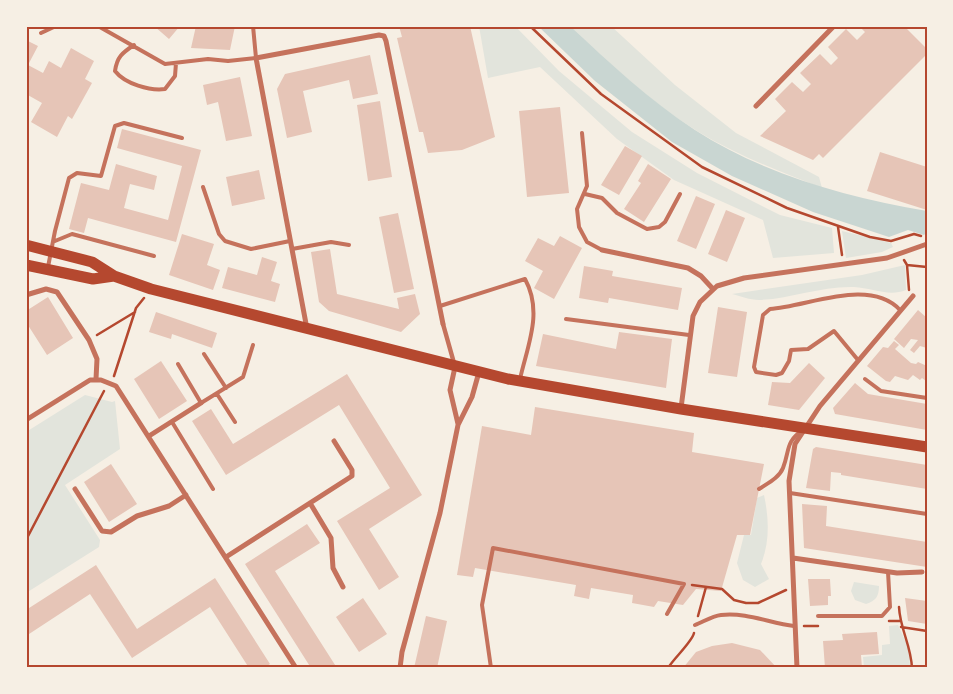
<svg xmlns="http://www.w3.org/2000/svg" width="953" height="694" font-family="'Public Sans',sans-serif">
<rect width="100%" height="100%" fill="#f6efe4"/>
<path fill="#e2e4dc" d="M479,26H515L559,71L632,132L697,173L780,215L832,228L834,253L773,258L763,220L674,180L617,139L540,67L488,78Z
M570,26H611L675,85L736,133L819,177L822,188C779,171 736,155 697,131C650,102 610,63 570,26Z
M842,231L891,243L893,247L882,252L846,258Z
M905,265L906,290C889,297 872,288 854,287C821,286 790,299 759,300C750,300 740,296 732,294L862,275Z
M85,395L112,402L115,401L120,449L65,485L100,540L99,547L26,593V432Z
M764,495C769,518 770,542 761,564L769,579L755,587L743,580L737,563L744,535H751L757,498Z
M854,582L879,586C879,596 876,601 866,604L855,600L851,591Z
M898,625L909,649L910,668H864L863,657L882,655V645L890,644L889,626Z"/>
<path fill="#c9d6d2" d="M538,26H570C610,63 649,100 695,130C765,175 846,197 927,211V232L924,235L908,230L889,237L813,212L732,176L672,142L595,81Z"/>
<path fill="#e6c5b7" d="M154,26H180L169,39Z
M196,26H235L230,50L191,48Z
M399,26H470L495,137L462,150L428,153L423,132H419L397,38L402,37Z
M859,26H904L927,49V54L823,158L819,154L813,160L760,136L786,111L775,99L792,82L803,92L811,84L800,73L820,54L831,65L838,58L828,47L846,29L857,40L865,32Z
M26,40L38,46L28,65L43,73L49,61L61,68L71,48L94,61L85,79L92,83L72,119L68,116L57,137L31,122L42,103L26,94Z
M370,55L378,94L353,99L349,80L303,91L312,132L287,138L277,89L285,74Z
M240,77L252,136L226,141L218,102L207,105L203,85Z
M380,101L392,177L368,181L357,105Z
M560,107L569,193L527,197L519,111Z
M122,129L201,150L176,242L88,218L84,233L69,229L81,183L109,190L116,164L157,176L154,190L130,184L124,208L168,220L182,166L117,148Z
M625,146L642,156L619,195L601,185Z
M880,152L927,167V210L867,191Z
M648,164L671,179L644,222L624,209L641,183L638,181Z
M259,170L265,199L232,206L226,177Z
M696,196L715,204L696,249L677,241Z
M726,210L745,218L727,262L708,254Z
M398,213L414,289L394,293L379,217Z
M182,234L214,244L207,265L220,270L213,290L169,275Z
M560,236L582,248L554,299L534,288L543,271L525,261L538,238L554,246Z
M330,249L337,294L399,309L397,298L415,294L420,314L401,332L329,311L319,302L311,252Z
M262,257L277,262L271,281L280,284L275,302L222,288L228,267L257,275Z
M584,266L613,271L612,276L682,288L678,310L609,298L608,303L579,298Z
M48,297L73,338L47,355L26,322V311Z
M718,307L747,312L737,377L708,373Z
M918,310L927,318V348L920,346L914,353L910,350L918,340L911,339L904,348L894,339Z
M156,312L217,333L212,348L172,334L171,339L149,332Z
M619,332L672,339L666,388L536,366L543,334L616,349Z
M894,341L899,345L895,349L911,363L916,364L918,362L927,366L926,381L922,378L920,380L913,375L908,380L895,376L890,382L886,381L867,366L883,347L888,348Z
M161,361L187,401L159,419L134,379Z
M809,363L825,378L799,410L768,405L772,382L790,383Z
M347,374L422,495L369,529L399,577L379,590L337,521L390,488L339,405L226,475L192,421L211,409L233,444Z
M855,383L868,394L927,404V430L835,414L833,408Z
M535,407L694,433L692,452L764,464L750,535H737L721,591L696,589L683,605L658,601L654,607L632,603L633,595L591,588L589,599L574,596L576,585L475,568L473,577L457,575L482,426L531,435Z
M816,447L927,465V489L841,475V473L831,472L830,491L806,488L813,449Z
M111,464L137,504L109,522L84,482Z
M802,504L827,506L826,526L927,542V567L804,548Z
M307,524L320,543L275,571L337,668H311L245,564Z
M96,565L137,629L215,578L270,664L264,668H249L210,607L132,658L90,594L26,636V610Z
M808,579H830L831,596H828V605L810,606Z
M363,598L387,634L359,652L336,617Z
M905,598L927,601V624L908,621Z
M426,616L447,621L437,668H414Z
M877,632L879,654L861,655L862,668H825L823,641L843,640L842,634Z
M732,643L760,650L777,668H741L734,665L683,668L696,652L712,646Z"/>
<g fill="none" stroke-linecap="round" stroke-linejoin="round">
<path stroke="#b5482f" stroke-width="2.5" d="M530,26L601,94L702,167L787,208L870,237L891,241L914,234L921,236
M838,227L842,255
M904,260L907,265L927,267
M907,265L909,290
M97,335L135,312
M114,376L136,308L144,298
M26,540L104,391
M692,585L722,589L734,600L746,603H758L786,590
M899,607C900,629 911,645 912,668
M698,616L706,587
M889,621H900
M804,626H818
M901,627L927,631
M668,668C674,658 692,642 694,633"/>
<path stroke="#c5725c" stroke-width="4" d="M98,26L165,64L208,59L228,61L256,58L253,26
M41,33L56,26
M134,45C122,53 117,57 115,71C125,84 150,91 165,89L175,76L176,63
M582,133L587,186L577,209L579,227L587,242L602,250
M203,187L219,234L225,241L251,249L290,241
M585,194L602,198L617,213L647,229L659,227L665,222L680,194
M55,241L72,234L154,256
M292,249L331,242L349,245
M48,267L55,231L69,178L77,173L101,176L115,126L124,123L182,138
M440,306L525,279C543,312 528,344 520,379
M566,319L689,335
M204,354L226,388
M858,360L834,331L808,349L791,350L789,361L782,373L776,375L756,372L754,367L763,315L770,309C807,307 869,277 900,310
M178,364L201,403L243,377L253,345
M865,379L881,391L927,398
M217,394L235,422
M172,422L213,489
M759,489C768,483 779,478 783,468C790,450 785,442 803,430
M790,493L927,514
M818,616H882L890,607L888,572
M695,625C703,622 712,616 721,615C746,612 770,623 794,626
M491,668L482,605L493,548L684,584L667,614"/>
<path stroke="#c5725c" stroke-width="4.5" d="M443,324L454,363"/>
<path stroke="#c5725c" stroke-width="5" d="M756,106L834,26
M602,250L688,268L701,276L713,289
M26,295L46,289L57,292L89,340L97,359L96,379
M307,329L256,58L379,35L384,36L386,41L443,324
M455,367L450,390L458,424
M681,408L693,316L700,302L717,286L744,278L887,258L927,244
M26,420L90,380H101L116,386L296,668
M149,436L201,403
M75,489L102,531L111,532L137,516L169,506L186,495
M310,503L331,538L333,568L343,587
M226,557L352,476V470L334,441
M793,558L897,573L922,572
M400,668L402,652L440,513L458,425L472,397L479,372
M797,668L789,481L795,444L820,406L913,296"/>
<path stroke="#b5482f" stroke-width="11" d="M26,245L92,262L114,276L151,289L508,379L681,409L927,447
M26,265L93,279L114,276"/>
</g>
<rect width="953" height="694" fill="none" stroke="#f6efe4" stroke-width="55"/>
<rect x="28" y="28" width="898" height="638" fill="none" stroke="#b5482f" stroke-width="2"/>
</svg>
